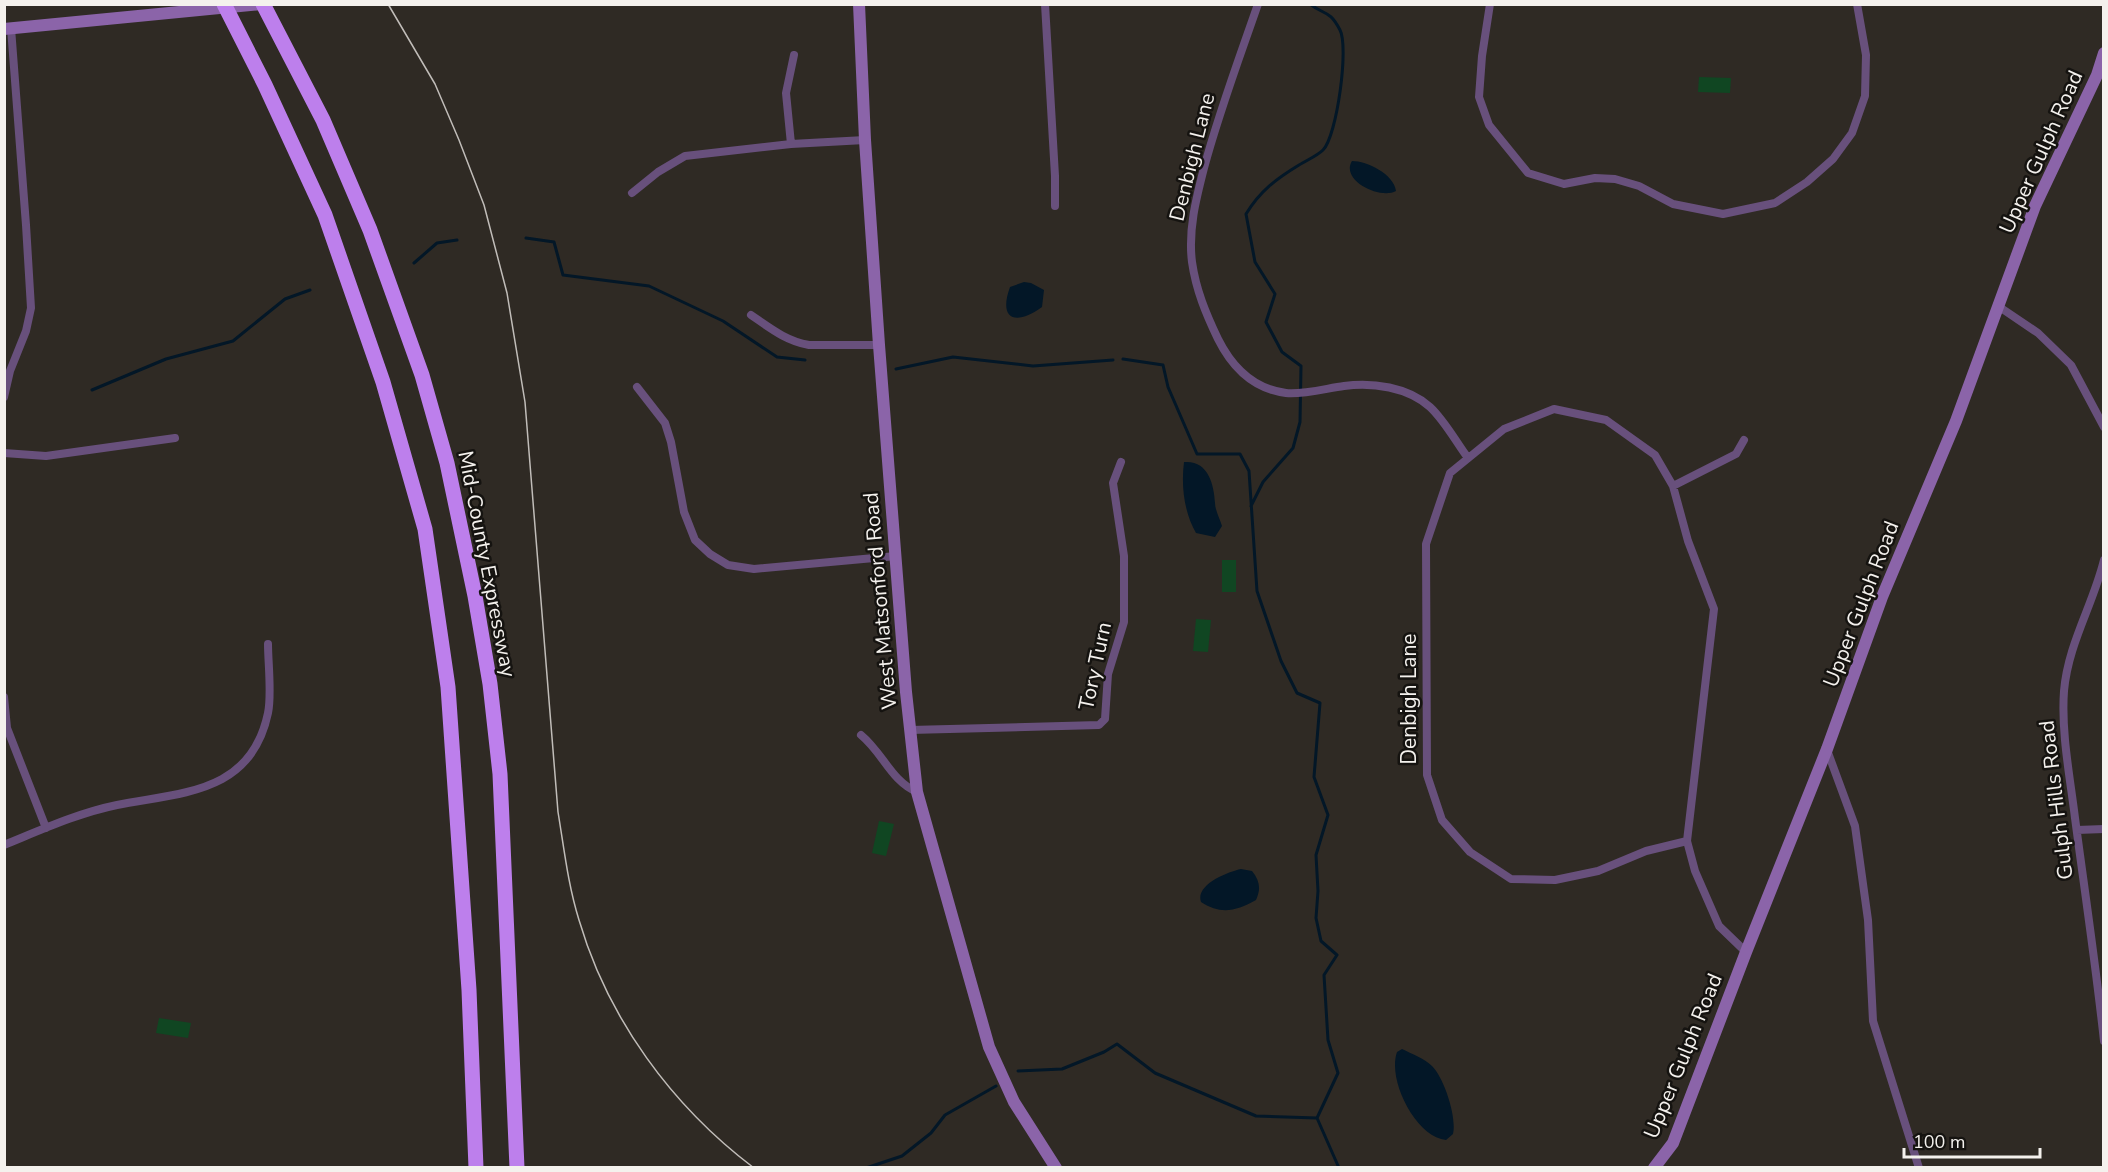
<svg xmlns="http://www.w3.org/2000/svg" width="2108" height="1172" font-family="'Nunito Sans',sans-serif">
<rect width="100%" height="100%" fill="#2f2a24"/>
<path fill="#104622" d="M1699,77L1731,78L1730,93L1698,92Z
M1222,560H1236V592H1222Z
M1196,619L1211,620L1208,652L1193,651Z
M879,821L894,824L886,856L872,853Z
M159,1018L191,1023L188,1038L156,1033Z"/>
<path fill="#031727" d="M1352,161C1367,161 1394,174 1396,191C1380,200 1340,180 1352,161Z
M1024,282L1031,283L1044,290L1042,307C1016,326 998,320 1010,287Z
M1184,462C1208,460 1214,484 1215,503C1215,510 1220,519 1222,526L1215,537L1196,533C1184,512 1181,486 1184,462Z
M1241,869L1252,871C1260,881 1261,889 1256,900C1236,911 1221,915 1201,902C1195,885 1227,872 1241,869Z
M1402,1049C1412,1054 1424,1058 1432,1066C1444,1078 1457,1117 1453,1134L1446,1140C1416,1137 1387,1080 1397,1052Z"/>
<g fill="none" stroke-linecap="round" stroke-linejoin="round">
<path stroke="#031727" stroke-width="3" d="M526,238L554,242L563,275L649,286L723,321L777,357L805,360
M414,263L437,243L457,240
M1123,359L1163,365L1168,387L1197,454H1240L1249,471L1257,591L1281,661L1297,693L1320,703L1314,777L1328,815L1316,855L1318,891L1316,918L1321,941L1337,955L1324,975L1328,1040L1338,1073L1317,1118L1339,1168
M896,369L953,357L1033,366L1113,360
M92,390L166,359L233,341L285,299L310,290
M1251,506L1263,482L1293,448L1300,422L1301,366L1282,352L1266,322L1275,294L1255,262L1246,214C1260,191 1276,179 1299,165C1307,160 1317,156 1323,150C1337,136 1349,47 1340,30C1329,9 1325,16 1310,4
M1018,1071L1062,1069L1104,1052L1117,1044L1155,1073L1256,1116L1317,1118
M866,1168L902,1156L931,1133L945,1115L996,1086"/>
<path stroke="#68507c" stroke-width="8" d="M1045,4L1055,176V206
M1258,4C1239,59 1219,112 1204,168C1196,199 1188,230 1192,262C1196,290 1206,314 1218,339C1232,367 1254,389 1286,393C1302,395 1328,388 1344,386C1372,382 1408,387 1430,407C1445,421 1456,442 1468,458
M1490,4L1482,56L1479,97L1489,125L1528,173L1564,184L1595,178L1615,179L1639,186L1673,204L1723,214L1775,203L1807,182L1833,159L1852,133L1865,96L1866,55L1857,4
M791,144L786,93L794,55
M632,193L658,172L685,156L791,144L865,140
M1998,306L2038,333L2071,365L2104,427
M751,315C770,328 786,341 809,345H879
M637,387L665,423L671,442L684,512L695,540L710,554L728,565L754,569L896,556
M4,397L10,371L26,331L31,308L26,225L11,28
M1554,409L1606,420L1655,455L1673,486L1688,541L1714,609L1687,841L1646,851L1598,871L1555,880L1511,879L1470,852L1442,820L1427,775L1426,544L1450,473L1504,429Z
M4,453L46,456L175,438
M1673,486L1736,454L1744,440
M2104,560C2093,605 2068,644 2064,691C2061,732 2070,777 2075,818C2085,893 2096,967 2104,1041
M4,697L7,728L46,828
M910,730L1099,725L1105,719L1108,674L1124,622V556L1113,483L1121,462
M861,735C883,753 891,781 917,792
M1827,750L1855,826L1868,920L1873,1021L1919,1168
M2077,830L2104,829
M1687,841L1695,871L1719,926L1746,952
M4,845C41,830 78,813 117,805C182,792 251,794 268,713C272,695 268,663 268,644"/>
<path stroke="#8b64a9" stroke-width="12" d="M859,4L865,140L879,345L906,692L917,792L989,1047L1014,1102L1056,1168
M4,29L262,4
M1654,1168L1673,1143L1746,952L1827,749L1882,597L1956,421L2035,206L2097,75L2104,53"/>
<path stroke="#bd7fec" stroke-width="15" d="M224,4L265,85L325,215L383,382L425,529L448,687L469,990L476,1168
M263,4L323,120L370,230L422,375L447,463L475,596L490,684L500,774L517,1168"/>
<path stroke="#c1bdb9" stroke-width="1.5" d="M388,4L435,84L459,140L484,205L507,293L525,402L558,812C564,848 568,885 579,920C608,1019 672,1106 754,1168"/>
</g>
<g text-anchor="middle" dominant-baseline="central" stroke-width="5" stroke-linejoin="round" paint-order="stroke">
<g font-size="21" fill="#f4f1ed" stroke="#151310">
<text transform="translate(2041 152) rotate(-66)">Upper Gulph Road</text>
<text transform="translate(1192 157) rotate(-76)">Denbigh Lane</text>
<text transform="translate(487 564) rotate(79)">Mid-County Expressway</text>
<text transform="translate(880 601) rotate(-95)">West Matsonford Road</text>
<text transform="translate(1861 604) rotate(-69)">Upper Gulph Road</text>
<text transform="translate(1095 666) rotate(-78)">Tory Turn</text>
<text transform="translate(1409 699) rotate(-90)">Denbigh Lane</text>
<text transform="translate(2056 800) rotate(-97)">Gulph Hills Road</text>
<text transform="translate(1683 1056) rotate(-68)">Upper Gulph Road</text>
</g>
</g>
<rect width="2108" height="1172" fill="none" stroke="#f4f1ed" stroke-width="12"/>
<path d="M1904 1148v9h136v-9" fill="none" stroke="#f4f1ed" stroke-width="3"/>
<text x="1913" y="1148" font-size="18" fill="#f4f1ed" stroke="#151310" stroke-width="4.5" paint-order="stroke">100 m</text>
</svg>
